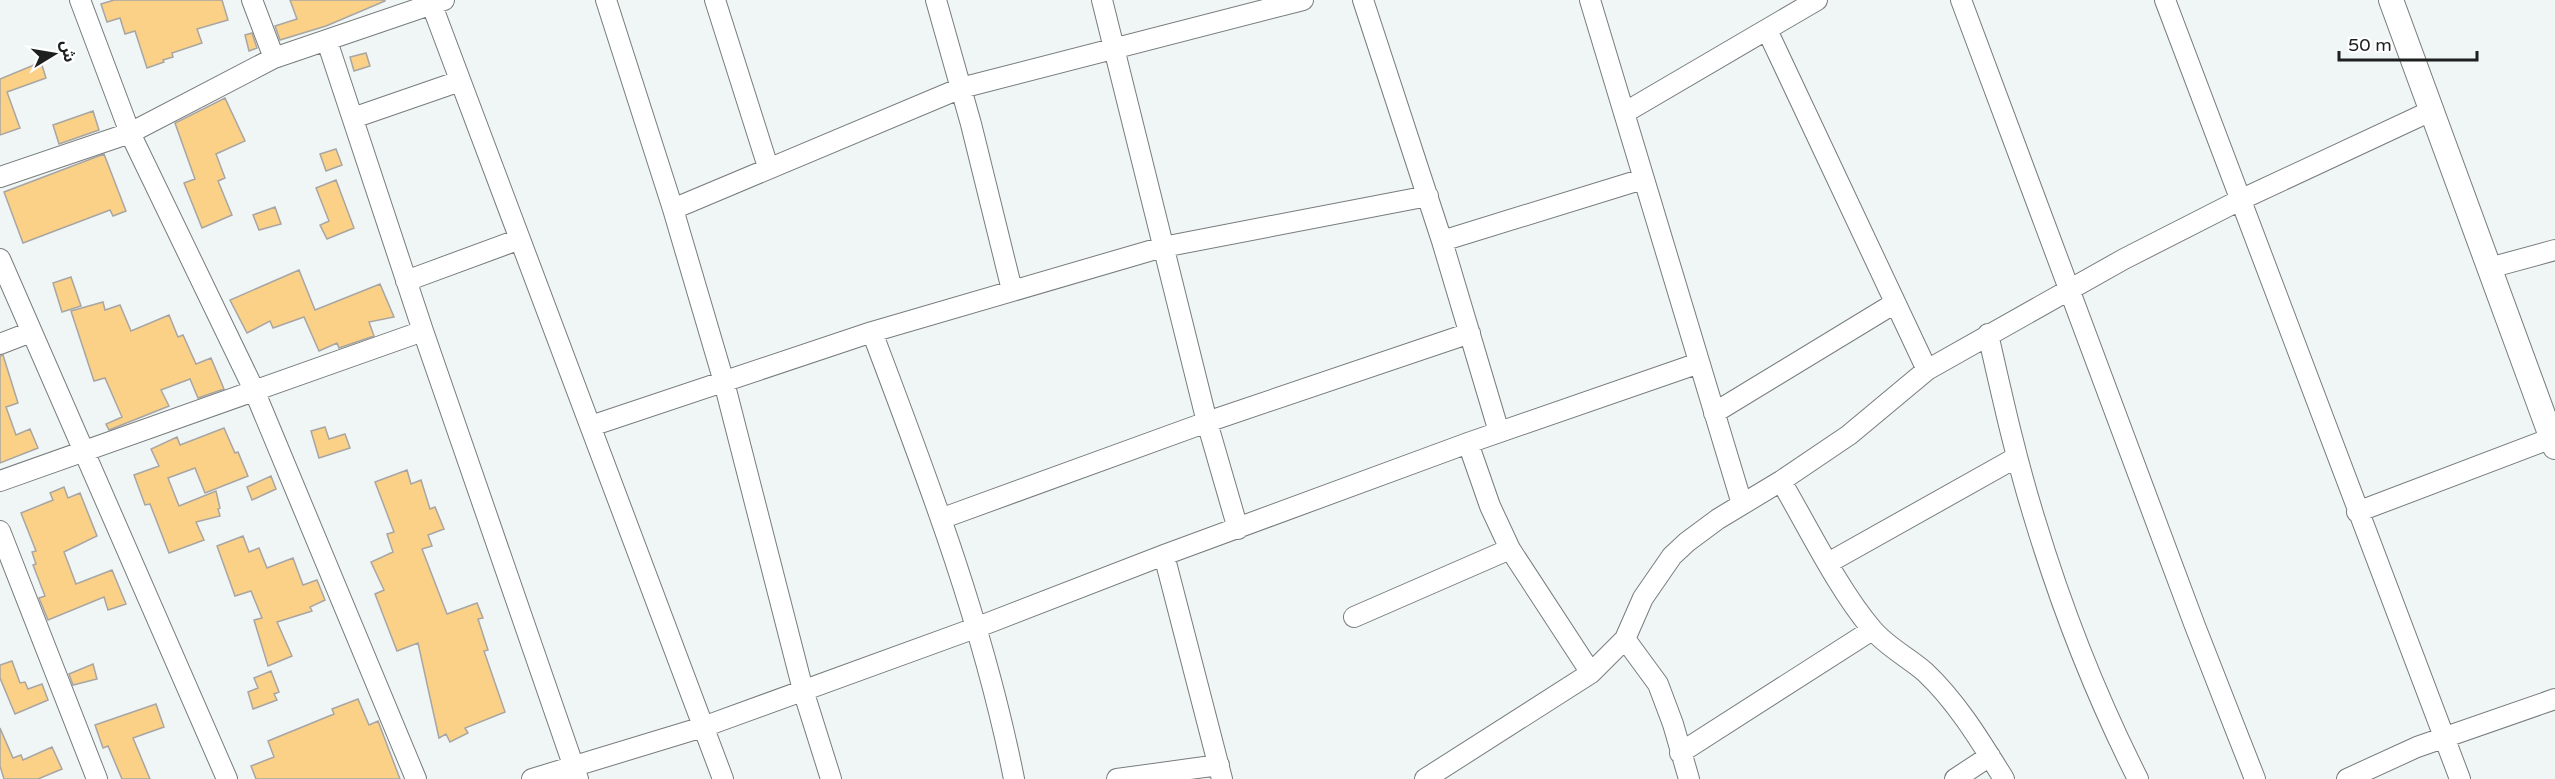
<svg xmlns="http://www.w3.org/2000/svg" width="2555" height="779" font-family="'Varela Round','Noto Sans Arabic',sans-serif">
<rect width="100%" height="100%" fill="#f0f5f6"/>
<path fill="#fbd087" stroke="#a8a6a3" stroke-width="1.5" d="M114,0H222L228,20L197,29L202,43L172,53L173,57L163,60L164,62L147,68L135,31L125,34L120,18L107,22L101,4Z
M290,0H385V1L326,26L280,40L275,26L297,19Z
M252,33L257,48L249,51L245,35Z
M366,53L370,66L354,71L350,57Z
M41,62L46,78L7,92L20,128L0,135V79Z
M225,98L245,141L216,154L225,178L218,181L232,215L202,228L184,183L195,179L175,123Z
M93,111L99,130L59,144L53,125Z
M336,149L342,165L326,171L320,154Z
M104,154L126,211L113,216L110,210L23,243L4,192Z
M336,180L354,228L327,239L320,225L329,221L316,188Z
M275,207L281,224L259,230L253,215Z
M299,270L315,310L380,284L394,317L369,322L374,336L339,348L337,343L319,351L304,317L273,328L270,321L247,333L230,300Z
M71,277L81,306L62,312L53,283Z
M103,302L105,310L120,305L131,331L169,315L178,337L183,335L196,364L211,358L224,389L198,398L190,379L161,390L169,406L109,430L106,424L122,417L105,378L94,381L71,311Z
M3,355L18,403L6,407L16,435L30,429L38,448L0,463V356Z
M325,427L329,439L345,434L350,448L319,458L311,431Z
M224,428L235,453L238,452L248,476L205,493L195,468L168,478L179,506L216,491L220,508L218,509L220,516L196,522L204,540L169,553L150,504L145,505L134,475L159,466L151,449L177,437L180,445Z
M407,470L411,484L421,480L430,509L435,507L444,529L428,535L432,546L422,549L447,614L477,603L483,618L478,619L488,650L484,651L505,712L465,728L468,733L450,742L446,734L439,738L418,643L397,651L375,594L384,590L371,562L393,552L387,534L394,532L375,482Z
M271,476L276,489L252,500L247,487Z
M64,487L68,498L80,493L97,536L64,552L76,584L112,570L126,604L108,610L104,597L48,620L39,598L45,596L33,565L36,564L32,552L36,551L21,513L53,500L50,493Z
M243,536L249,552L259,548L267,568L293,558L303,585L317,580L325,600L310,607L312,611L277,622L292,656L268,666L254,620L262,618L251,591L235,596L217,546Z
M12,661L20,683L25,682L28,689L42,684L48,700L15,714L0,678V665Z
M93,664L97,679L73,685L69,674Z
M271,671L279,692L274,694L277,700L253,709L248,692L258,688L254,678Z
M358,699L369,725L378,721L400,779H256L251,766L274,757L268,741L334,714L332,709Z
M156,704L164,727L133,738L150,779H122L108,746L103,748L95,725Z
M0,728L13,758L21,755L23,760L52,747L62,769L38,779H4L0,766Z"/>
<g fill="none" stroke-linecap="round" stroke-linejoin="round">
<g stroke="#777c7c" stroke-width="22">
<path id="minor" d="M80,0L130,133L254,390L416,779
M252,0L274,58
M430,0L723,779
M606,0L673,209L724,382L803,690L831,779
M715,0L768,167
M936,0L971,124L1012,290
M1102,0L1207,422L1238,529
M1363,0L1442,241L1499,432
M1590,0L1742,504
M1961,0L2195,626L2255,779
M2165,0L2460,779
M1767,30L1927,370
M327,41L423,331L578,779
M1624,113L1817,0
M353,118L460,81
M0,177L130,133L274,58L444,0
M673,209L961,88L1303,0
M1442,241L1643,179
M0,259L227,779
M2489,268L2555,250
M406,281L520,239
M872,332C928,480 983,623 1014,779
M1988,334C2002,396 2016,459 2035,520C2062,609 2096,696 2138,779
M0,344L31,332
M1714,413L1895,303
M591,426L872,332L1163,247L1428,196
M1468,443L1490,506L1510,549L1591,673
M0,481L423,331
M1781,481C1808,527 1838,589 1872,629C1887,647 1908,657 1925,672C1957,702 1981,742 2004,779
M2357,512L2552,438
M943,518L1207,422L1470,333
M0,531L97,779
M1164,555L1222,779
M1828,563L2017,457
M1354,617L1510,549
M1625,639L1658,684L1673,724L1689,779
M1680,753L1872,630
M532,779L703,727L978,627L1164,555L1468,443L1699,363
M1117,779L1219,765
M1425,779L1591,673L1625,639L1643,598L1672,556L1687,542L1718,519L1781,481L1849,435L1927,370L2124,259L2240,200L2433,110
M1955,779L1990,756
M2347,779L2417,747L2555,699"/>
</g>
<g stroke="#777c7c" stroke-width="26">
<path id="tertiary" d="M2391,0L2555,447"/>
</g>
<use href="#minor" stroke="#fff" stroke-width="20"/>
<use href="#tertiary" stroke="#fff" stroke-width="24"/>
</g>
<g transform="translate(54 54) rotate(79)" stroke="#ffffff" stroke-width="4.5" paint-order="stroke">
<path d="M0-4.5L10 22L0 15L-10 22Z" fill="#1e2020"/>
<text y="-9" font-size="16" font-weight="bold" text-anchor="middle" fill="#1e2020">ش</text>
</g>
<path d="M2339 51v9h138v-9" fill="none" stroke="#1e2020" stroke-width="3"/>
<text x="2348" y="51" font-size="18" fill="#1e2020" stroke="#ffffff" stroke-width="4.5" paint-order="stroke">50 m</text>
</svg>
